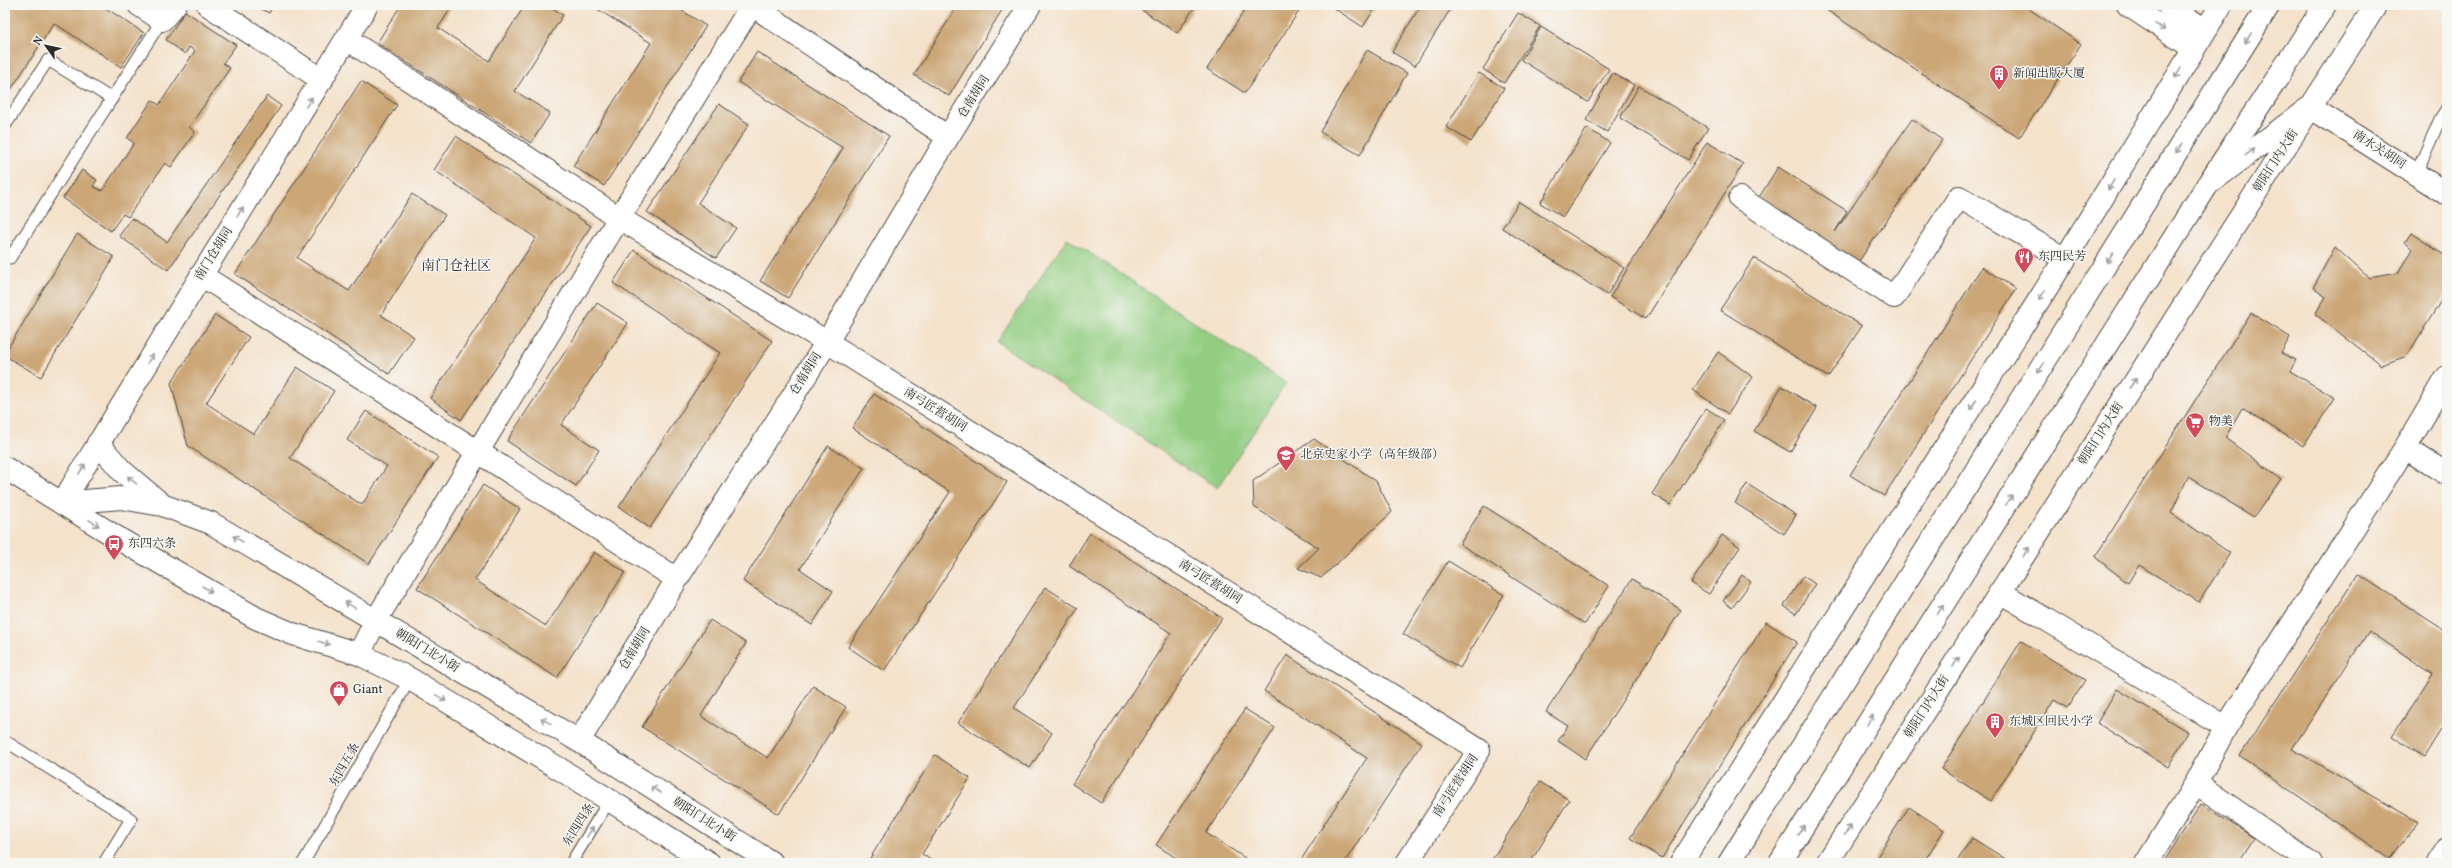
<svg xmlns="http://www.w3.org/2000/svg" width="2452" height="868" font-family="Vollkorn,'Noto Serif SC',serif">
<rect width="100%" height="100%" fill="#f6f6f2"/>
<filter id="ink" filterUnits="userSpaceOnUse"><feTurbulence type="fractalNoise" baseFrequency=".025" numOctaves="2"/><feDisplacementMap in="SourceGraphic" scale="8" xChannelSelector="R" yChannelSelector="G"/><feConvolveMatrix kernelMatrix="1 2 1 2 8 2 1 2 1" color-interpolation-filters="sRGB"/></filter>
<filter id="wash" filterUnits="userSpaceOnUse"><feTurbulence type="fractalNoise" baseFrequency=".012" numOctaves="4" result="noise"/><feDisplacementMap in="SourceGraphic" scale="16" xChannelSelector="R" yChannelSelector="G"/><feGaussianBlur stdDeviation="0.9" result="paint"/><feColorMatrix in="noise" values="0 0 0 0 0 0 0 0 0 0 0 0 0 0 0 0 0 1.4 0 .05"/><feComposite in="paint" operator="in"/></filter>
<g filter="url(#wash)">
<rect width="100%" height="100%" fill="#f4e2cb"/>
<path fill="#93cd81" stroke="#5f7c56" d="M1067,238L1286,383L1217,488L997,342Z"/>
<g id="blocks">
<path fill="#cba676" d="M7,5H101L144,33L121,67L54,23L5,99V8Z
M253,5H273L269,13Z
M401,5H453L438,28L489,61L525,5H548L563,15L515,91L550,113L531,143L377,43Z
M591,5H673L706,26L604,186L573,166L651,43Z
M958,5H1005L949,96L914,75Z
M1141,5H1196L1177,33L1139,8Z
M1248,5H1297L1301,8L1245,93L1207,69Z
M1329,5H1377L1363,27Z
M1421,5H1453L1415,66L1392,52Z
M1819,5H2023L2081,44L2019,138Z
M185,11L236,45L223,63L230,68L189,127L195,132L171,167L165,163L128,217L123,214L111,231L63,198L82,170L97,180L93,186L102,191L134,143L127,138L152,100L159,105L195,51L189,47L185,54L166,40Z
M1518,13L1540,26L1504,83L1483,69Z
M1541,27L1609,69L1588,102L1521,60Z
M1367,50L1407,73L1360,155L1320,132Z
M757,52L889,136L788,298L760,281L843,148L738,82Z
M1479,73L1504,88L1471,142L1446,127Z
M1613,73L1634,85L1607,132L1586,120Z
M361,81L397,105L297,258L349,291L412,194L445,215L381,315L414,337L389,374L235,274Z
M1639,86L1708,128L1688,160L1620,118Z
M267,96L281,106L168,270L119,236L132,218L167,242Z
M719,104L749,124L698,203L736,228L716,258L647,212Z
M1912,119L1942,140L1857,264L1758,199L1778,167L1847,211L1835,232Z
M1587,128L1610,143L1563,217L1540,203Z
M456,136L591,226L461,420L430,398L536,238L434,170Z
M1707,142L1743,164L1646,319L1610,297Z
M1519,202L1624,268L1607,295L1502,228Z
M2411,233L2447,257V291L2407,356L2381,365L2315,314L2326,297L2313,288L2335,247L2369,278L2398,273L2412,249L2405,242Z
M77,234L114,257L41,377L5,356V353Z
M634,250L772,341L650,528L619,507L720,353L613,283Z
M1754,258L1862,326L1828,377L1720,310Z
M1982,267L2016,289L1884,496L1850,475Z
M597,303L628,323L561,425L599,450L576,486L507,441Z
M2251,313L2290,337L2281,353L2296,360L2290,371L2335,398L2303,446L2242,408L2225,438L2281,479L2254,517L2188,477L2171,513L2230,553L2199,602L2139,565L2128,583L2095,557Z
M215,315L249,337L206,403L254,434L297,367L334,391L290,458L362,505L387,466L347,440L366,411L438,457L369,564L188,446L171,383Z
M1718,352L1753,377L1728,414L1693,390Z
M1782,386L1817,408L1790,452L1754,431Z
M874,394L1007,482L884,671L848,647L950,492L852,428Z
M1706,408L1724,420L1670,505L1652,494Z
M1314,439L1376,481L1392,512L1321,578L1298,568L1319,548L1254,507L1253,481Z
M828,446L864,468L800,569L833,591L812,625L743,581Z
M1747,484L1796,515L1784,534L1735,503Z
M483,485L520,509L475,580L546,626L594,552L625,572L557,678L417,588Z
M1484,506L1609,586L1585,624L1460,544Z
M1090,533L1222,618L1101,803L1072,784L1171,633L1069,566Z
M1722,535L1740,547L1709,594L1691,583Z
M1448,561L1504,595L1460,668L1403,634Z
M2358,574L2447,632V720L2424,757L2392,736L2433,674L2369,631L2292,749L2418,822L2390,859L2240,756Z
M1742,575L1751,582L1732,608L1723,601Z
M1803,576L1815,584L1796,614L1784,606Z
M1632,579L1681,610L1585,759L1558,741L1568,726L1546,712Z
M1045,587L1078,608L1014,708L1052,733L1030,768L958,723Z
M710,620L746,643L701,716L768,758L813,686L846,707L779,814L642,727Z
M1766,622L1797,642L1662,858L1630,838Z
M2021,641L2085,680L2067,708L2054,700L1991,801L1941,769Z
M1287,655L1422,743L1344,863H1299L1367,758L1264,691Z
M2117,689L2188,732L2168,767L2097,723Z
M1245,709L1275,728L1206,833L1245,858L1242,863H1184L1156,845Z
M935,755L970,778L922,854L935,863H867Z
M1540,782L1569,800L1530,863H1490Z
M2201,804L2254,838L2238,863H2163Z
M1909,807L1944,830L1923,863H1873Z
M1972,838L2012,863H1956Z"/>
</g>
</g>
<g filter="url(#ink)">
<use href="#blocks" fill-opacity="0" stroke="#494643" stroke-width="1"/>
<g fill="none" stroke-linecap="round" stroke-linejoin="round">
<g stroke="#494643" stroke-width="13">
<path id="lane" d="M5,126L48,60L112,99
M2416,174L2440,119L2447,108
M5,254L10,258L162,20
M5,741L131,819L104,863
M303,863L410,679
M571,863L609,801"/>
</g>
<g stroke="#494643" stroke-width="24">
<path id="street" d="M139,5L162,20L175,5
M208,5L322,80
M752,5L948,137
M347,39L619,218L827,342L1479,750L1407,863
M1740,198L1894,297L1959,197L2065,259
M201,275L677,579
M2405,448L2447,474
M62,503L367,5
M2000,592L2226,727
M359,654L376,620L619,218L752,5
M579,741L677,579L827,342L948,137L1030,5
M2196,783L2311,863
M2146,863L2196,783L2226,727L2405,448L2447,377
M2438,863L2447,849"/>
</g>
<g stroke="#494643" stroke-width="24">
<path id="secondary" d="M2128,5L2193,48
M2168,5L2205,30
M2211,182L2310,107L2447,194
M98,443L122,471L161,504
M5,468L126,543L256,618L293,634L359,654L410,679L563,771L709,863
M62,503L121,498L162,505L211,523L579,741L772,863
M1681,863L2065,259L2221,5
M1827,863L2376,5"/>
</g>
<g stroke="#494643" stroke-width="24">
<path id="primary" d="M1729,863L2269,5
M1780,863L2208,184L2325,5"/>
</g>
<use href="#lane" stroke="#fff" stroke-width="11"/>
<use href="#street" stroke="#fff" stroke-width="22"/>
<use href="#secondary" stroke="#fff" stroke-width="22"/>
<use href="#primary" stroke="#fff" stroke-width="22"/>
</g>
<defs><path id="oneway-shaft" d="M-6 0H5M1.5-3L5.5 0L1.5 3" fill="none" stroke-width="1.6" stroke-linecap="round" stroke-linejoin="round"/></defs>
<g stroke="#a0a0a0">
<use href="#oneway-shaft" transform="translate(2160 27) rotate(34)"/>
<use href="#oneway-shaft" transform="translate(2248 38) rotate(122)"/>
<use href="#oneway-shaft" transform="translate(2178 73) rotate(121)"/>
<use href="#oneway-shaft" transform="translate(309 102) rotate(-58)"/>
<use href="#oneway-shaft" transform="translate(2179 148) rotate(122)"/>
<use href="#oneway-shaft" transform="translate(2250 152) rotate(-37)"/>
<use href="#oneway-shaft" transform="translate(2111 185) rotate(121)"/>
<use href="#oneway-shaft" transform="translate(240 212) rotate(-58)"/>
<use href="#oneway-shaft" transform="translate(2110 258) rotate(122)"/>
<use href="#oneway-shaft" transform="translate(2042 295) rotate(123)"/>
<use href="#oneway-shaft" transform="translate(150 359) rotate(-58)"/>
<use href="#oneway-shaft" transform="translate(2041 368) rotate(122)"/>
<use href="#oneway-shaft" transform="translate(2133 383) rotate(-57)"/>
<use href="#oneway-shaft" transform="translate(1973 405) rotate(123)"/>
<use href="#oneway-shaft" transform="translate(82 469) rotate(-58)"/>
<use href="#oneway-shaft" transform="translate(132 480) rotate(-140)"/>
<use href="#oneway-shaft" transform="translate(2009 500) rotate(-58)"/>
<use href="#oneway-shaft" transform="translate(94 523) rotate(32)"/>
<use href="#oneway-shaft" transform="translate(238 539) rotate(-149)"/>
<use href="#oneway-shaft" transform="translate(2026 552) rotate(-57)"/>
<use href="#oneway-shaft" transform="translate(207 589) rotate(30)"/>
<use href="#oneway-shaft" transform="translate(350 605) rotate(-149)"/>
<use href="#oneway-shaft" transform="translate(1940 610) rotate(-58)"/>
<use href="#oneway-shaft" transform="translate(324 643) rotate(17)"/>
<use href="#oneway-shaft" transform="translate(1956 662) rotate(-57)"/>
<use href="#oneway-shaft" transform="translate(441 698) rotate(31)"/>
<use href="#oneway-shaft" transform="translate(1870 720) rotate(-58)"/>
<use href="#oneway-shaft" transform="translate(546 721) rotate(-149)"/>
<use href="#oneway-shaft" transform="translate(656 790) rotate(-148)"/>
<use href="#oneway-shaft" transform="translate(1801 830) rotate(-58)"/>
<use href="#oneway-shaft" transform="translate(1848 830) rotate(-57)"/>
<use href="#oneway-shaft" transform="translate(590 832) rotate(-58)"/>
</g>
</g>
<defs>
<g id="building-pin" transform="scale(1)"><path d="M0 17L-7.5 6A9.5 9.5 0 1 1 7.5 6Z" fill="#d1495b" stroke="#f6f6f2"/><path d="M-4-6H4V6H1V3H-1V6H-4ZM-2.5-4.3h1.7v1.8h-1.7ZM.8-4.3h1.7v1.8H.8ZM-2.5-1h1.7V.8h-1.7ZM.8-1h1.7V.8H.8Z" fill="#fff"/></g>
<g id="restaurant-pin" transform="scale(1)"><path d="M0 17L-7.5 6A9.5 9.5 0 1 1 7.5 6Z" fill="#d1495b" stroke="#f6f6f2"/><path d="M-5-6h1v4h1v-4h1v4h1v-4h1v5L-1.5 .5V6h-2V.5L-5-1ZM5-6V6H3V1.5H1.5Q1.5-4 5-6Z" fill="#fff"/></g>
<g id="supermarket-pin" transform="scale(1)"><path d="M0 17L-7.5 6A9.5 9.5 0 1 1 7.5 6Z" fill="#d1495b" stroke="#f6f6f2"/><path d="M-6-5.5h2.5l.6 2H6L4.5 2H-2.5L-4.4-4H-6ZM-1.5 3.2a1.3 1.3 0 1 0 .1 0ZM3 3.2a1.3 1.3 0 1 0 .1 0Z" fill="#fff"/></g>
<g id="school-pin" transform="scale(1)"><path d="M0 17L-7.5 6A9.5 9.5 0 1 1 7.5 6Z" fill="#d1495b" stroke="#f6f6f2"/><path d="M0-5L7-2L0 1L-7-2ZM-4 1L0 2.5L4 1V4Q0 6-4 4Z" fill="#fff"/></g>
<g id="bus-pin" transform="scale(1)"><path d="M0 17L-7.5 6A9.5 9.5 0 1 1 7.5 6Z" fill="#d1495b" stroke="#f6f6f2"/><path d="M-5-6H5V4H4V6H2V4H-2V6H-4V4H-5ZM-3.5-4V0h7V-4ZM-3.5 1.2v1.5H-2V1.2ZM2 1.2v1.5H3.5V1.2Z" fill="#fff"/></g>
<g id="shop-pin" transform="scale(1)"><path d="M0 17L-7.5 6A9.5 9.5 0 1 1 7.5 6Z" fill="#d1495b" stroke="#f6f6f2"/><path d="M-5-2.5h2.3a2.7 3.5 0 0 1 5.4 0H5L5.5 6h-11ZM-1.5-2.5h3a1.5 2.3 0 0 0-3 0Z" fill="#fff"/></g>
</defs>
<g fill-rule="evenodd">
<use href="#building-pin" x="1999" y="74"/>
<use href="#restaurant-pin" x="2024" y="257"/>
<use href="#supermarket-pin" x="2195" y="422"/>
<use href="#school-pin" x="1286" y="455"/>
<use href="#bus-pin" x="114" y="544"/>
<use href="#shop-pin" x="339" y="690"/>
<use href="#building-pin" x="1995" y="722"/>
</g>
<g text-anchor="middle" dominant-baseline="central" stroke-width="3" stroke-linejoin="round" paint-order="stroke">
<g font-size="12" fill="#2b2b2b" stroke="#f6f6f2" text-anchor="start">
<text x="2013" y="74">新闻出版大厦</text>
<text x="2038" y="257">东四民芳</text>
<text x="2209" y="422">物美</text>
<text x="1300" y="455">北京史家小学（高年级部）</text>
<text x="128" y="544">东四六条</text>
<text x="353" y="690">Giant</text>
<text x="2009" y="722">东城区回民小学</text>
</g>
<g font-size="12" fill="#2b2b2b" stroke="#f6f6f2">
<text transform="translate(974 97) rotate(-58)">仓南胡同</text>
<text transform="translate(2379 150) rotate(33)">南水关胡同</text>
<text transform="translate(2276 161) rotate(-57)">朝阳门内大街</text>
<text transform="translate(214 254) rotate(-58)">南门仓胡同</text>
<text transform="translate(806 374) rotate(-58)">仓南胡同</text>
<text transform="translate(935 410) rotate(32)">南弓匠营胡同</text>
<text transform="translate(2101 434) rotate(-57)">朝阳门内大街</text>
<text transform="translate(1210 582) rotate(32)">南弓匠营胡同</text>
<text transform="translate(635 649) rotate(-59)">仓南胡同</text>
<text transform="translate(427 651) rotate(31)">朝阳门北小街</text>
<text transform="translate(1927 707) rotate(-57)">朝阳门内大街</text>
<text transform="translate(345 765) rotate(-60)">东四五条</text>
<text transform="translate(1456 786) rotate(-57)">南弓匠营胡同</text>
<text transform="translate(704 820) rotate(32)">朝阳门北小街</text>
<text transform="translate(579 825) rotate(-58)">东四四条</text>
</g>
<g font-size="14" fill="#2b2b2b" stroke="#f6f6f2">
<text x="456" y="266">南门仓社区</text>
</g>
</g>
<rect width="2452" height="868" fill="none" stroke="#f6f6f2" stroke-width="20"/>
<g transform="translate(46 46) rotate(303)" stroke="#f6f6f2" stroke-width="3" paint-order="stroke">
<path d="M0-3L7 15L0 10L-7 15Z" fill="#2b2b2b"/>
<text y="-6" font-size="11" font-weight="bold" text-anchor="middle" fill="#2b2b2b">N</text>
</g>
</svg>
